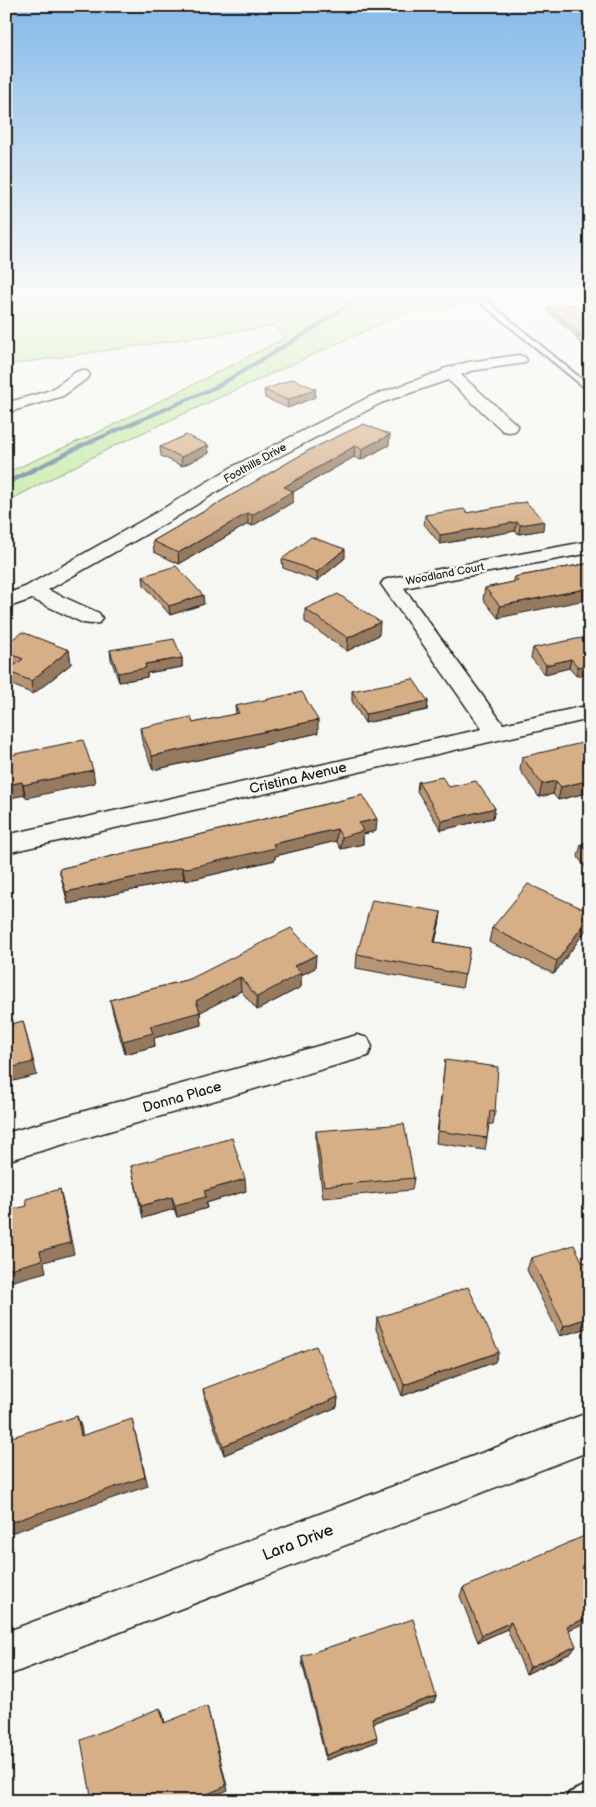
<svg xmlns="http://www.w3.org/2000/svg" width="596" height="1807" font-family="'Balsamiq Sans',sans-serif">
<rect width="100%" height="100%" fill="#f6f6f2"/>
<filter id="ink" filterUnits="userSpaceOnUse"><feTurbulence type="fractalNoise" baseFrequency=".02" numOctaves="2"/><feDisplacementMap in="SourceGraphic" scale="10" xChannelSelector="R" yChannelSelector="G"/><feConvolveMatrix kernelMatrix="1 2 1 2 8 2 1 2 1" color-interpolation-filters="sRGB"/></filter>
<g filter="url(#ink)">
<path fill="#c4eaa4" stroke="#708360" d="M6,293H480L489,301L404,313L116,445L6,502V473L99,432L285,338L276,326L6,365Z"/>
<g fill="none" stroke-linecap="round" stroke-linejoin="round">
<path stroke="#607e98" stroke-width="4" d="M33,470L81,446L216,387L316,327L363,293"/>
<path stroke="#607e98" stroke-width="5" d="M6,483L35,469"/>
<g stroke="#1c1c1c" stroke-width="4">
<path id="lane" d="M469,293H477L590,386V392Z
M590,1783V1801H565L569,1793Z"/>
</g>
<g stroke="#1c1c1c" stroke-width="3">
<path id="street" d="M519,355L525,357L527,360L525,363L471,371L461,375L515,423L518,427L515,431L509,432L503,431L448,380L381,403L244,475L173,519L48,590L99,613L102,618L99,623L91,624L83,623L32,599L6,608V594L25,587L159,511L232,467L369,397L442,371L443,369L468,362Z
M82,370L88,372L90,375L88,378L63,396L6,413V403L51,390L76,372Z
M590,541V553L404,588L503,724L590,705V719L6,853V835L482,729L381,584L384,580L391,578Z
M357,1035L368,1038L372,1047L368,1056L6,1161V1133Z
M590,1412V1451L6,1676V1632Z"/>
</g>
<use href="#lane" fill="#f6f6f2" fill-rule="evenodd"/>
<use href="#street" fill="#f6f6f2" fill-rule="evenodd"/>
</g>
<path fill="#b89674" stroke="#1c1c1c" d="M522,293H555L554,296L530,299Z
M548,307L581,309L590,312V353L576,339V336L547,311Z
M264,390L315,397L288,408L265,398Z
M208,445L209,453L182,466L161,456L160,447Z
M389,445L361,460L354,457L293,492V502L252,526L248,524L179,564L154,552L153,541L313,448Z
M526,502L543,530L519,534L515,531L440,544L424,524L425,515L467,513Z
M345,558L317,581L283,568L282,559Z
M590,563L498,618L483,599L485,588L514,582V577Z
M143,576L204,604L170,615L144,585Z
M305,609L379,635L347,651L305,622Z
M6,644L69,650L71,664L33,694L10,684L7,671L13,667L6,664Z
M533,648L590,649L576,676L569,668L545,674L531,658Z
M110,650L182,658V667L147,673V677L119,682L111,659Z
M352,691L428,701L427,710L365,723L352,701Z
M235,706L318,733L153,770L142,741L140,728L193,723L236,714Z
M590,753V792L558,800L553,794L539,797L520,770L522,757Z
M418,782L449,787L495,808L493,818L441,830L417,791Z
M363,795L376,831L363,834V844L341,849L336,841L275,856V860L185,881L184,879L68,904L59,869Z
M590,842V874L578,857L581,844Z
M441,912L439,925L435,942L470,948L462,988L356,968L357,954Z
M588,927L554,974L489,942L492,928Z
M315,968L301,975V987L257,1010L241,991L200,1012L201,1025L154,1038L155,1046L125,1054L113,1013L110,1000L190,979Z
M445,1060L495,1112L493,1124H489L487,1138L485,1150L436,1143Z
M316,1131L414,1178L412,1190L323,1198L316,1144Z
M131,1166L246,1191L206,1203L207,1208L177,1217L174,1209L143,1218Z
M531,1258L583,1263L590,1261V1327L560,1336L527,1270Z
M377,1318L495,1362L402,1396L376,1329Z
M203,1389L338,1397L337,1407L224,1455L205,1400Z
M463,1588L569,1630L576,1646L571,1653L526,1674L507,1629L478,1642L460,1596Z
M302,1656L436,1696L434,1702L373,1723L376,1742L326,1760L302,1662Z"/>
<path fill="#967a5e" stroke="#1c1c1c" d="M551,293H555L554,296L530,299V295Z
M316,389L315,397L288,408L287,400Z
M390,435L389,445L361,460L362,449Z
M208,445L209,453L182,466L181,457Z
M355,446L354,457L293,492V502L252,526V515L284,487Z
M248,513V524L179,564L178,553Z
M544,521L543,530L519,534L520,525Z
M517,522L515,531L440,544V535Z
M345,549V558L317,581V572Z
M590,588V599L498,618L500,606Z
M203,595L204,604L170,615L169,606Z
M380,622L379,635L347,651L348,638Z
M69,650L71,664L33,694L31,681Z
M182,658V667L147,673V677L119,682L118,673L145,664Z
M571,659L569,668L545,674L546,665Z
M590,664V673L576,676L578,667Z
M428,701L427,710L365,723L366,714Z
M318,720V733L153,770L152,756Z
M93,770L95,783L26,798L23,785Z
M590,780V792L558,800L561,787Z
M556,781L553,794L539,797L542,784Z
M22,782L25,795L6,799V785Z
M495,808L493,818L441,830L442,821Z
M377,819L376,831L363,834V844L341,849L342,837L359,823Z
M337,829L336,841L275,856V860L185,881L183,869L273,844Z
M182,867L184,879L68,904L66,892Z
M441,912L439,925L432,955L434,942Z
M590,916V921L588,927L554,974L557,961Z
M316,955L315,968L301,975V987L257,1010V997L294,966Z
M240,977L241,991L199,1013L200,1012L201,1025L154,1038L155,1046L125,1054L123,1041L196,1001Z
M23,1021L37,1075L6,1083V1069Z
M245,1179L246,1191L206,1203L207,1208L177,1217L175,1205L204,1191Z
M60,1189L63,1201L74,1254L44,1262L46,1272L6,1283V1270L40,1251Z
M172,1197L174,1209L143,1218L141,1206Z
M590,1317V1327L560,1336L564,1326Z
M499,1352L495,1362L402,1396L404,1385Z
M338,1397L337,1407L224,1455L223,1446Z
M77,1416L81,1426L84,1446L81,1436Z
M132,1419L148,1486L11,1533L6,1526V1524Z
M590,1617V1621L562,1633L567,1626Z
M511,1622L507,1629L478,1642L482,1635Z
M576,1646L571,1653L526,1674L530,1667Z
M436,1696L434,1702L370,1724L372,1718Z
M207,1706L228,1790L202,1801H191Z
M160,1708L163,1714L166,1729L164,1723Z
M377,1737L376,1742L326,1760V1755Z"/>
<path fill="#d6af87" stroke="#1c1c1c" d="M527,293H551L530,295Z
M575,304L581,309L585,308L590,312V348L577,335H581L548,307Z
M293,379L316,389L287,400L264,390Z
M364,424L390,435L362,449L355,446L284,487L293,491L252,515L248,513L178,553L153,541L313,448Z
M186,435L208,445L181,457L160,447Z
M526,502L544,521L520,525L517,522L440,535L425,515L464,509L467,513Z
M311,537L345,549L317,572L282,559Z
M590,563V588L500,606L485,588L518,581L514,577Z
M176,566L203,595L169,606L143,576Z
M338,594L380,622L348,638L305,609Z
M22,632L69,650L31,681L7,671L23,659L6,652V644Z
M581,638L590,649V664L578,667L571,659L546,665L533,648Z
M174,639L182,658L145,664L146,668L118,673L110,650Z
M413,679L428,701L366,714L352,691Z
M302,692L318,720L152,756L140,728L191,717L193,723L239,713L235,706Z
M83,740L93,770L23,785L22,782L6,785V756Z
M582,743L590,753V780L561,787L556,781L542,784L522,757Z
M442,777L449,787L476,781L495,808L442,821L418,782Z
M363,795L377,819L359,823L363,831L342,837L337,829L273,844L275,848L183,869L182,867L66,892L59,869Z
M590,842V855L581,844Z
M528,884L590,912V916L557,961L492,928Z
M372,900L441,912L434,942L470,948L465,975L357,954Z
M291,928L316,955L294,966L301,973L257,997L240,977L196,1001L200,1012L150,1026L153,1033L123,1041L110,1000L190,979Z
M23,1021L33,1062L6,1069V1025Z
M445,1060L498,1067L495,1112L490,1111L487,1138L438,1131Z
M404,1124L414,1178L324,1186L316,1131Z
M232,1138L245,1179L204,1191L206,1197L175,1205L172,1197L141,1206L131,1166Z
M60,1189L70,1243L40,1251L42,1260L6,1270V1211L27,1206L26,1199Z
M574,1245L583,1263L590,1261V1317L564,1326L531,1258Z
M468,1287L499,1352L404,1385L377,1318Z
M316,1346L338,1397L223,1446L203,1389Z
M77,1416L81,1436L132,1419L145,1477L6,1524V1439Z
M589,1534L590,1617L567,1626L576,1646L530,1667L511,1622L482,1635L463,1588Z
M413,1619L436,1696L372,1718L377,1737L326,1755L302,1656Z
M207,1706L226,1786L191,1801H92L81,1740L160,1708L164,1723Z"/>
</g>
<linearGradient id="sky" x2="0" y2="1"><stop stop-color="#83b9e9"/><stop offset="0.54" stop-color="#fbfbf9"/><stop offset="1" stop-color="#fbfbf9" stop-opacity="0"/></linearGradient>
<rect width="596" height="546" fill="url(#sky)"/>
<g text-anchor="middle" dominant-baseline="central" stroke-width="5" stroke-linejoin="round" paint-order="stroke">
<g font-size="11" fill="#1c1c1c" stroke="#f6f6f2">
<text transform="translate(255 463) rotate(-29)">Foothills Drive</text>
<text transform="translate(445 574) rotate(-11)">Woodland Court</text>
</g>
<g font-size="14" fill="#1c1c1c" stroke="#f6f6f2">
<text transform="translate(298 778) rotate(-13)">Cristina Avenue</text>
<text transform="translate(182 1097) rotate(-16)">Donna Place</text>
</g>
<g font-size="16" fill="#1c1c1c" stroke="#f6f6f2">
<text transform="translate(298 1543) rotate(-21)">Lara Drive</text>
</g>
</g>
<rect width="596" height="1807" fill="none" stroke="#f6f6f2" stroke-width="25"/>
<rect x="12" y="12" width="571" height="1782" fill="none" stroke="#1c1c1c" stroke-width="2" filter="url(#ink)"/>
</svg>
